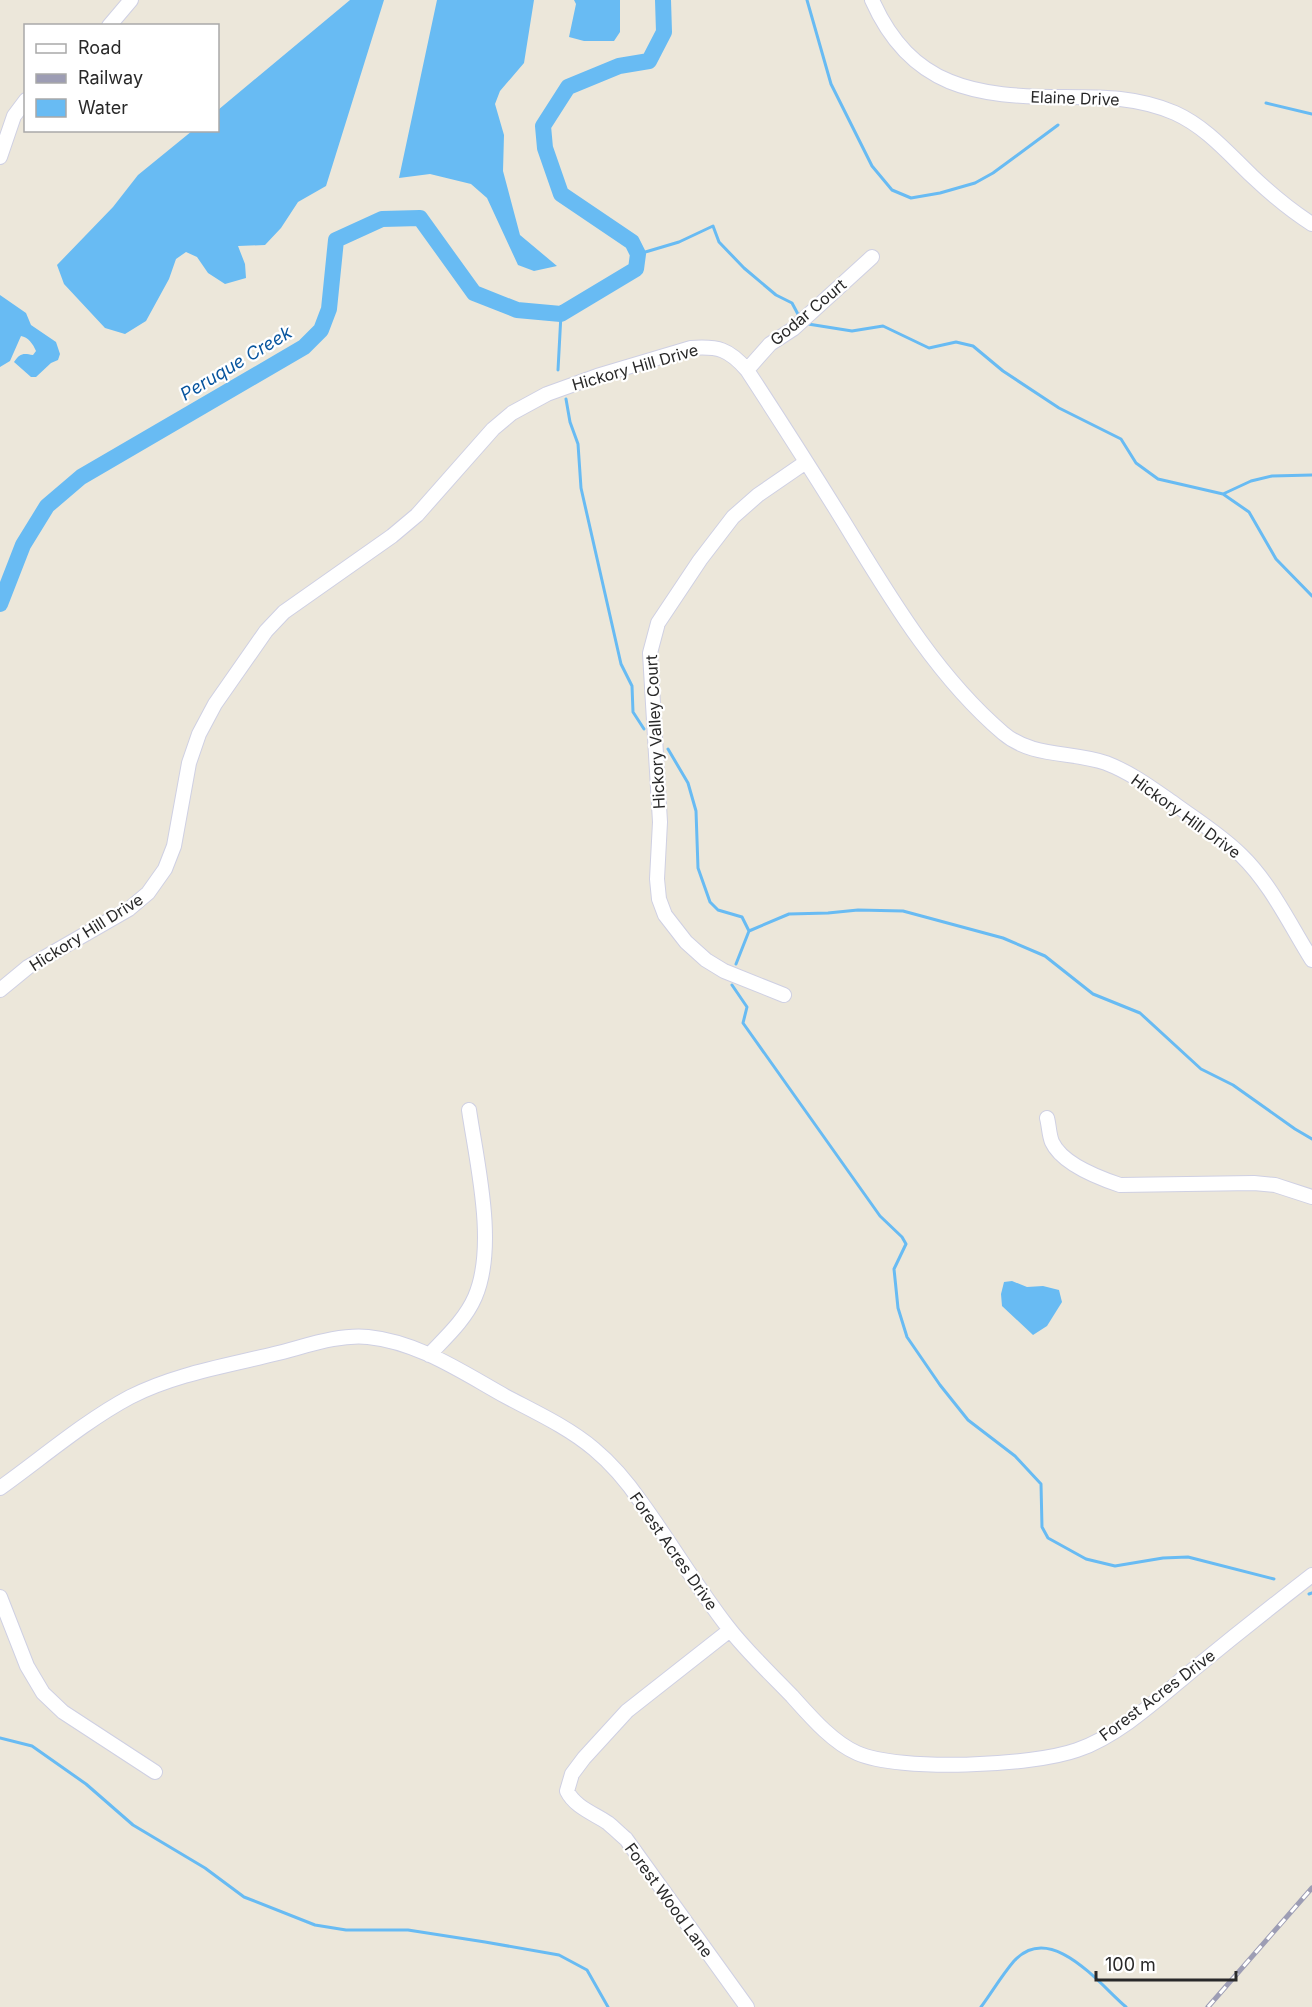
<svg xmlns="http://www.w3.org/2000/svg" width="1312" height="2007" font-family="Inter,sans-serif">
<rect width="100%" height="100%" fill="#ece7da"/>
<path fill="#68bbf3" d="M350,0H384L326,186L298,202L281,228L265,245L238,246L245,264L246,278L225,284L208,273L197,257L186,252L176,259L169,279L146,321L125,334L105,328L64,284L57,265L113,207L138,175L192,131L218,130V110Z
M437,0H534L524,63L500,91L495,104L504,135L503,171L520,235L557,266L534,271L518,265L487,198L471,184L430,174L399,178Z
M574,0H620V32L614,41H584L569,37L576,4Z
M0,295L26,313L31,325L56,342L60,354L58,360L51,363L36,377H31L14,362C20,353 23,353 33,355L36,351C33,344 28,337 21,336L10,361L0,367Z
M1012,1281L1027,1287L1043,1286L1059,1290L1062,1302L1047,1326L1033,1335L1002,1306L1001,1294L1004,1282Z"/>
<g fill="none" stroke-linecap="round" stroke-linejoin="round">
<path stroke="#68bbf3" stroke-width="3" d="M807,0L831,84L872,166L892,190L911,198L940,193L975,183L993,173L1058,125
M1266,103L1312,114
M636,269L642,253L679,242L713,226L719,242L744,268L776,295L792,303L800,318
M808,324L852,331L883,326L929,348L956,342L973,346L1003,371L1059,408L1121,439L1136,463L1158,479L1223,494L1249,512L1276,559L1312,596
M558,370L561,314
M566,399L570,422L578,444L581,488L621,664L632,686L633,712L644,729
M1223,494L1251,481L1272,476L1312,475
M668,749L688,783L696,811L698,868L710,902L718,910L742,917L749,931
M736,964L749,931L789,914L828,913L858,910L903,911L1003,938L1045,956L1093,994L1140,1013L1201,1069L1233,1085L1295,1129L1312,1139
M732,985L747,1007L743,1023L880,1216L902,1237L906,1244L894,1269L898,1308L907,1337L940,1385L968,1420L1015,1456L1041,1484L1042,1527L1048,1538L1086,1559L1115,1566L1163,1558L1188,1557L1274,1579
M1309,1594L1312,1593
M0,1738L32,1746L86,1784L133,1825L205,1868L244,1897L315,1925L346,1930H408L485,1942L559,1955L587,1970L608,2007
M981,2007C992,1992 1002,1975 1014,1961C1051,1921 1099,1984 1126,2007"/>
<path stroke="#68bbf3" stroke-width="16" d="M0,604L23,545L47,506L81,477L304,347L321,330L329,309L336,240L382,219L420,218L474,293L517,310L561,314L636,269L638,254L632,242L561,194L545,148L543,126L568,87L619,66L649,61L664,32L663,0"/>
<g stroke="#cfd0e3" stroke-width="16">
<path id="minor" d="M872,0C911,88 976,97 1064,97C1103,97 1138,97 1175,113C1206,127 1228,153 1252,176C1271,194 1290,210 1312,224
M109,26L131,0
M0,157L14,116L26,100
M747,370L770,344L793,329L872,257
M0,990L28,967L129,909L148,893L165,869L174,846L189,763L199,734L215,704L266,631L284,612L392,536L417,515L493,429L512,413L547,394L597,376L691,348C718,346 729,349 747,370C779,419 811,469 842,519C888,594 935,675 1003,733C1032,758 1072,751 1106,763C1132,773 1153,789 1176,805C1198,821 1222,836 1241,855C1271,884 1290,925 1312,960
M784,995L724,971L706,960L686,942L665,915L659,899L657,879L660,822L650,653L658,623L700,560L733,517L758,495L806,462
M1047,1118C1049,1125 1049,1135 1052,1142C1062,1164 1099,1178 1120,1185L1254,1183L1275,1185L1312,1197
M429,1355C446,1337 465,1320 475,1297C497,1246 477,1164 469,1110
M0,1488C42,1458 85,1421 130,1397C175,1374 226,1366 274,1354C304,1347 337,1334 368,1337C418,1342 462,1372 505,1396C535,1412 568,1427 594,1449C612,1464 628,1483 641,1502C671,1543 696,1586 727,1626C746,1651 770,1673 792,1696C810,1716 832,1742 857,1753C900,1772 1032,1766 1077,1750C1119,1736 1160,1697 1194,1669C1233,1637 1272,1606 1312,1575
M0,1597L27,1666L43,1693L63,1712L155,1772
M730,1630L627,1711L584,1758L572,1774L567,1791C575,1807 593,1813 608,1823C614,1828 620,1834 626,1839L747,2007"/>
</g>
<use href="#minor" stroke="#fff" stroke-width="14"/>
<g stroke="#9d9db4" stroke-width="5">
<path id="rail" d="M1208,2007L1312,1888"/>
</g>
<use href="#rail" stroke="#fff" stroke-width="3" stroke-dasharray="9" stroke-linecap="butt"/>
</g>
<g text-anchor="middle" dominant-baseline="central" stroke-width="4.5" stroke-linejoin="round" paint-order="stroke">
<g font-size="16" fill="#292929" stroke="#fff">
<text transform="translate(1075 98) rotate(2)">Elaine Drive</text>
<text transform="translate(808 312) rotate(-40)">Godar Court</text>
<text transform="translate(635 367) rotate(-16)">Hickory Hill Drive</text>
<text transform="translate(655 732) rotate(-93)">Hickory Valley Court</text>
<text transform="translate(1186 816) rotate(36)">Hickory Hill Drive</text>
<text transform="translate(86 932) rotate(-32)">Hickory Hill Drive</text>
<text transform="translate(674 1551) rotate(55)">Forest Acres Drive</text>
<text transform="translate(1157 1695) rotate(-37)">Forest Acres Drive</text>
<text transform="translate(669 1900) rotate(54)">Forest Wood Lane</text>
</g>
<g font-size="18" font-style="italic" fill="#08559e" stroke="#fff">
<text transform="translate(236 363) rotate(-31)">Peruque Creek</text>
</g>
</g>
<rect x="24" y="24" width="195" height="108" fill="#ffffff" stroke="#a9a9a9" stroke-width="1.5"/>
<rect x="36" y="44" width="30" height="9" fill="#ffffff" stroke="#a9a9a9" stroke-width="1.5"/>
<text x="78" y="54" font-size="18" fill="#292929">Road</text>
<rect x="36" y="74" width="30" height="9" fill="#9d9db4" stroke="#a9a9a9" stroke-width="1.5"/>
<text x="78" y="84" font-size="18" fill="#292929">Railway</text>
<rect x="36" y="99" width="30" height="18" fill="#68bbf3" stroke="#a9a9a9" stroke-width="1.5"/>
<text x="78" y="114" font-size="18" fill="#292929">Water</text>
<path d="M1096 1971v9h140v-9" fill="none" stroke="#292929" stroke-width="3"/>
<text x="1105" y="1971" font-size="18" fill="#292929" stroke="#ffffff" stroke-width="4.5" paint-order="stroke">100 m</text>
</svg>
